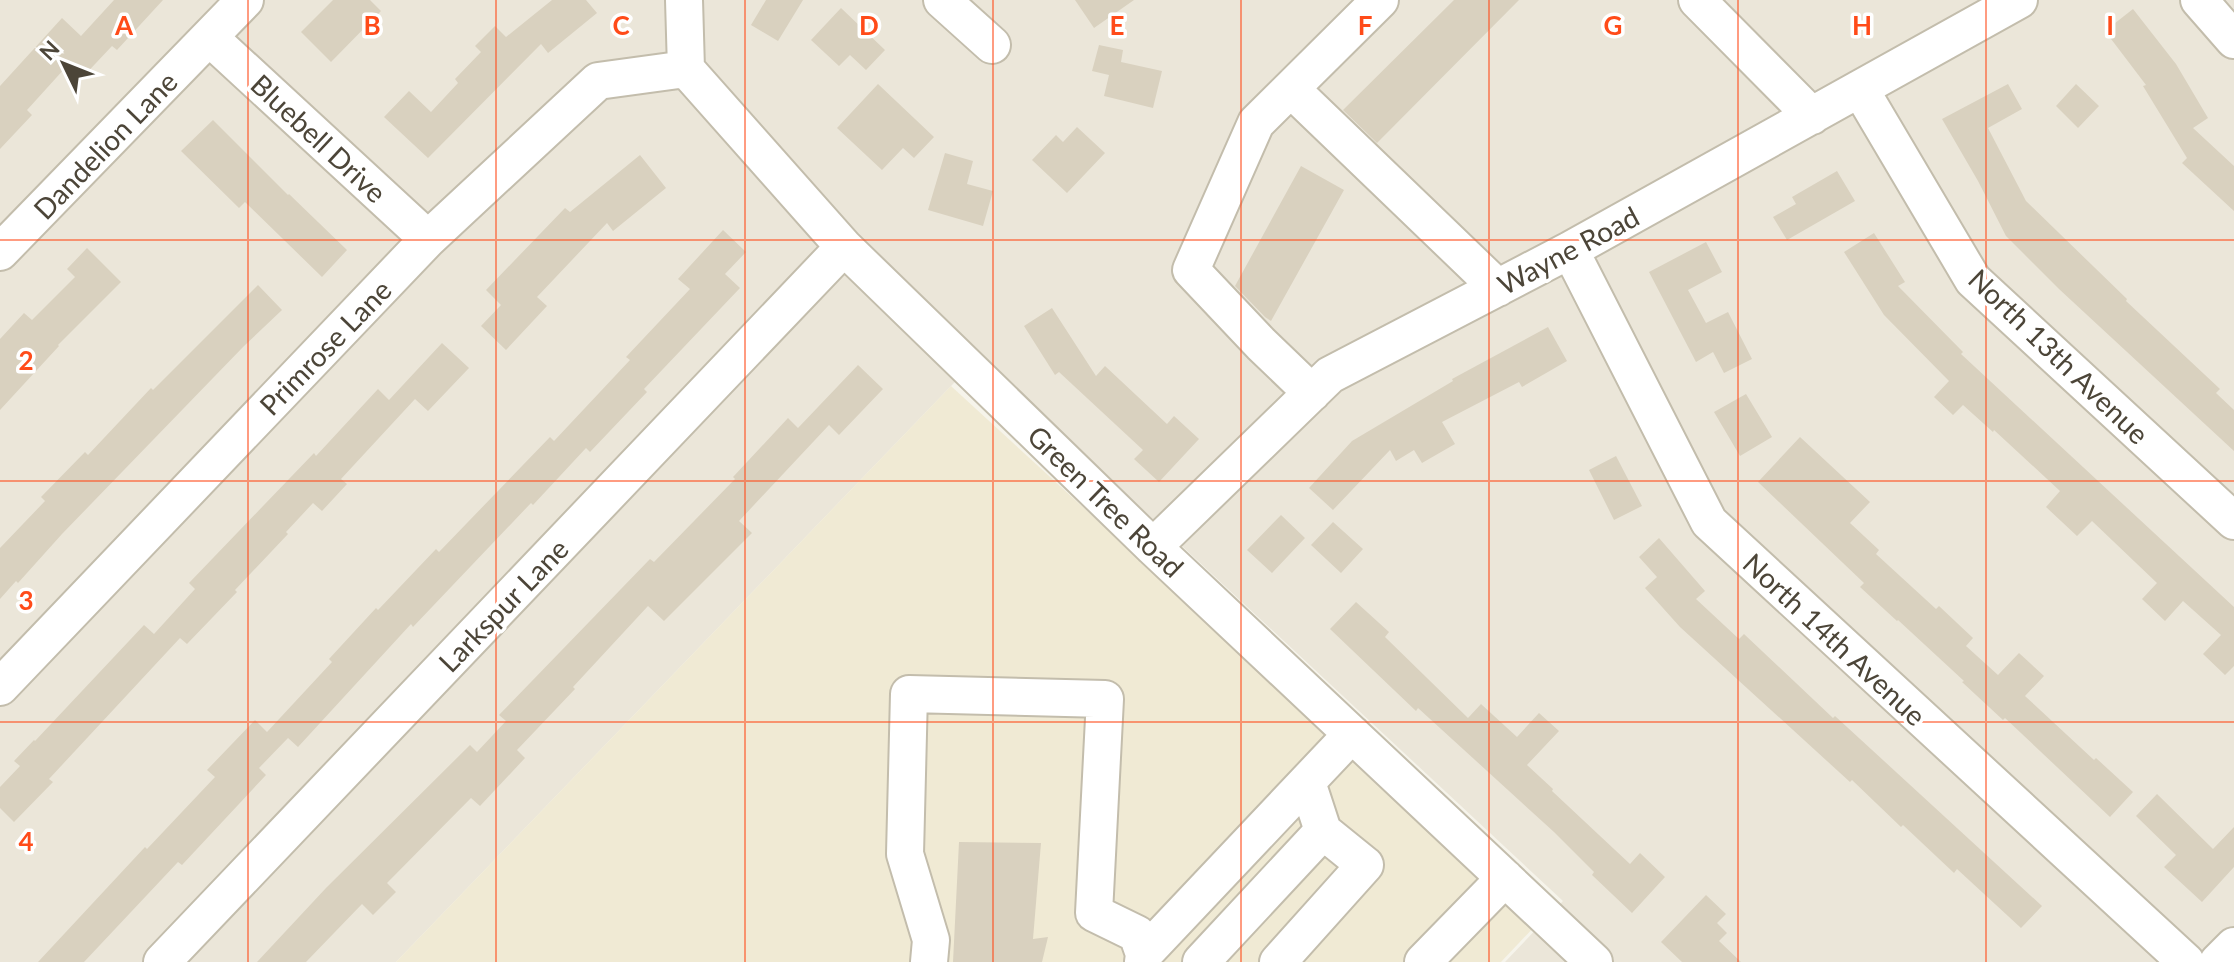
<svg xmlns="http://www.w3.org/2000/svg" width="2234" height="962" font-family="Lato,sans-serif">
<rect width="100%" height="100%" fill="#f6f4eb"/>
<path fill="#ebe6d9" d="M0,0H2234V962H1505L1563,901L979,357L396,962H0Z"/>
<path fill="#f0ead4" d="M951,386L1537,924L1501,962H396Z"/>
<path fill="#d9d1bf" d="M114,0H163L117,50L112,46L80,80L66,67L27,110L32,115L0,149V86L62,18L81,36Z
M333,0H370L381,11L331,62L301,32Z
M552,0H586L597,13L548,53L541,44L428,158L384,117L409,91L431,112L458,83L455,79L481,52L475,46L495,26L506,37Z
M766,0H803L778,41L751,25Z
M1075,0H1134L1094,28Z
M1454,0H1519L1377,143L1343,110Z
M841,8L885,50L866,70L850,55L839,66L811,40Z
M2133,9L2176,64L2208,118L2193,128L2234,166V211L2182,163L2187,158L2143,86L2146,85L2105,31Z
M1099,45L1123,50L1121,62L1162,71L1153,108L1104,96L1109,75L1092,71Z
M878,84L934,137L914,158L903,148L882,170L837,128Z
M2008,84L2022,109L1988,128L2026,201L2127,299L2126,301L2220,389L2216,393L2234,410V451L2059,289L2006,236L1978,181L1942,119Z
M2076,84L2099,106L2078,128L2056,106Z
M213,120L288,195L289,194L347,250L322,277L245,202L239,208L181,151Z
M1077,127L1105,153L1067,193L1032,160L1056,135L1063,142Z
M945,153L973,161L967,184L993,191L983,226L928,210Z
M640,155L666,188L613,231L607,223L537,297L547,306L506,350L481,326L501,305L486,290L565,208L570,212Z
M1301,166L1344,190L1271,321L1265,317L1235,286Z
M1837,171L1855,201L1787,240L1773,217L1796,204L1792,197Z
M723,230L746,252L725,274L740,288L644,389L647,392L590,452L586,448L533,505L531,503L413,627L411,624L298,747L288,738L259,768L266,775L182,865L178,862L84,962H38L145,847L147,849L215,777L207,770L255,720L267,732L332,662L329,659L376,608L378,610L436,549L439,552L550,437L554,441L630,360L626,357L690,289L678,279Z
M1874,233L1905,282L1898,286L1963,352L1961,354L2234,607V666L2225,675L2203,654L2221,635L2183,601L2165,621L2142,599L2157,583L2092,521L2077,536L2046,507L2060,491L1994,430L1993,432L1963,405L1953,415L1934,397L1949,381L1884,315L1844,252Z
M1706,242L1722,272L1688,290L1706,323L1728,312L1752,359L1724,373L1713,352L1696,362L1649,272Z
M87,248L121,282L58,345L59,346L0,410V339L24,313L32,320L75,277L67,269Z
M258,285L282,310L244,346L62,534L18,583L16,581L0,599V548L45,501L41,497L85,452L88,455L151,388L153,390Z
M1052,308L1096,376L1105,366L1167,424L1174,416L1199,439L1159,482L1134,459L1143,450L1059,372L1055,375L1024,326Z
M1548,327L1567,361L1522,387L1519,382L1442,422L1455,444L1422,463L1414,450L1396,461L1390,450L1333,510L1309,488L1352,441L1453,381L1452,379Z
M442,343L469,368L428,411L415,399L341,479L347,484L322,511L313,503L286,532L288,534L235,590L237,592L187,644L180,638L49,779L53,782L14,822L0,808V787L20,766L14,761L34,740L35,741L144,625L154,634L195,589L189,583L314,453L316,456L378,389L389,400Z
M858,365L883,389L839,435L829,425L739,521L752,533L664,621L648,606L573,687L575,689L517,750L525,758L480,806L471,798L387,883L396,892L373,915L362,904L306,962H257L326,888L470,745L477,752L506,721L499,715L650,559L654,562L735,479L733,477L788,418L798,428Z
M1746,394L1772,437L1740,456L1714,412Z
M1800,437L1870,502L1850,523L1879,550L1876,554L1936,609L1939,606L1973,638L1966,646L1998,675L2019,653L2044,676L2025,696L2094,760L2096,758L2133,792L2110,817L2005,718L2003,720L1962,682L1964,681L1898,620L1897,621L1860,587L1864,583L1758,482Z
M1616,456L1642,506L1614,520L1589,470Z
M1281,515L1305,538L1272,573L1247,550Z
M1333,522L1363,549L1341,573L1311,545Z
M1659,538L1705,591L1696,599L1739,639L1744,634L1833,718L1835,716L2042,906L2021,928L1957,869L1954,873L1903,825L1901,827L1852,780L1850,782L1680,627L1645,588L1657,577L1639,557Z
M1356,602L1389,632L1385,637L1468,718L1481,704L1517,737L1539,713L1559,731L1527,765L1553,789L1552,791L1630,864L1640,853L1665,877L1632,913L1592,875L1594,872L1554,832L1418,708L1416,711L1330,629Z
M2157,794L2213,849L2234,827V867L2202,902L2164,867L2176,855L2136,816Z
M959,842L1041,843L1033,939L1048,937L1042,962H953Z
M1706,895L1726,914L1717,923L1727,933L1719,941L1741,962H1682L1661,942Z"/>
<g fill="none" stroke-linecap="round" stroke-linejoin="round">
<g stroke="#c3bdac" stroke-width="40">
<path id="minor" d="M684,0L686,69L844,247L1153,547L1594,962
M942,0L992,45
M1697,0L1812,116
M2199,0L2234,40
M210,38L428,239
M1291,89L1498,288
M1860,89L1973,280L2234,521
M1570,250L1709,522L2186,962
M0,252L245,0
M1312,393L1261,344L1191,270L1256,123L1380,0
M1153,547L1330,375L1570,250L2019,0
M0,687L428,239L598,81L686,69
M1144,954L1352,734
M162,962L844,247
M929,962L931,940L905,854L909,694L1105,699L1094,913L1137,934L1144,954L1143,962
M1201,962L1323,831
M1278,962L1365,865L1323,831L1307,782
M1423,962L1505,878
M2218,962L2234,946"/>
</g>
<use href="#minor" stroke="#fff" stroke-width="36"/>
</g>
<path fill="none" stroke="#ff4b19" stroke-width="2" stroke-opacity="0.55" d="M248,0V962M496,0V962M745,0V962M993,0V962M1241,0V962M1489,0V962M1738,0V962M1986,0V962M0,240H2234M0,481H2234M0,722H2234"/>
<g text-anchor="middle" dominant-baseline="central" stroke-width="7" stroke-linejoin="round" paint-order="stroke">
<g font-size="28" fill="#4c4538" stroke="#fff">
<text transform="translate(319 138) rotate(43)">Bluebell Drive</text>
<text transform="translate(105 145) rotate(-46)">Dandelion Lane</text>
<text transform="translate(1568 250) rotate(-28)">Wayne Road</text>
<text transform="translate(325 347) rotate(-46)">Primrose Lane</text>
<text transform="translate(2059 356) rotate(44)">North 13th Avenue</text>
<text transform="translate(1106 501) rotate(44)">Green Tree Road</text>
<text transform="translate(503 605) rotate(-46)">Larkspur Lane</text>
<text transform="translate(1835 639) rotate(43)">North 14th Avenue</text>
</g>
</g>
<g font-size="26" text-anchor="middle" font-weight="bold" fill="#ff4b19" stroke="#fff" stroke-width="7" stroke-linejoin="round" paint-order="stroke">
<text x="124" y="35">A</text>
<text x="372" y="35">B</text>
<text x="621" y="35">C</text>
<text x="869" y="35">D</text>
<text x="1117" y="35">E</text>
<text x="1365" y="35">F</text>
<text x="1613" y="35">G</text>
<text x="1862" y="35">H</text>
<text x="2110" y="35">I</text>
<text x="26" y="370">2</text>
<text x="26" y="610">3</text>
<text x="26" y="851">4</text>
</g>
<g transform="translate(64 64) rotate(313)" stroke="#ffffff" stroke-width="6" paint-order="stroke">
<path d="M0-6L14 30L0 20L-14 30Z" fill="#4c4538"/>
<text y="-12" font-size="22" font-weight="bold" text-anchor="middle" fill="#4c4538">N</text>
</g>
</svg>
